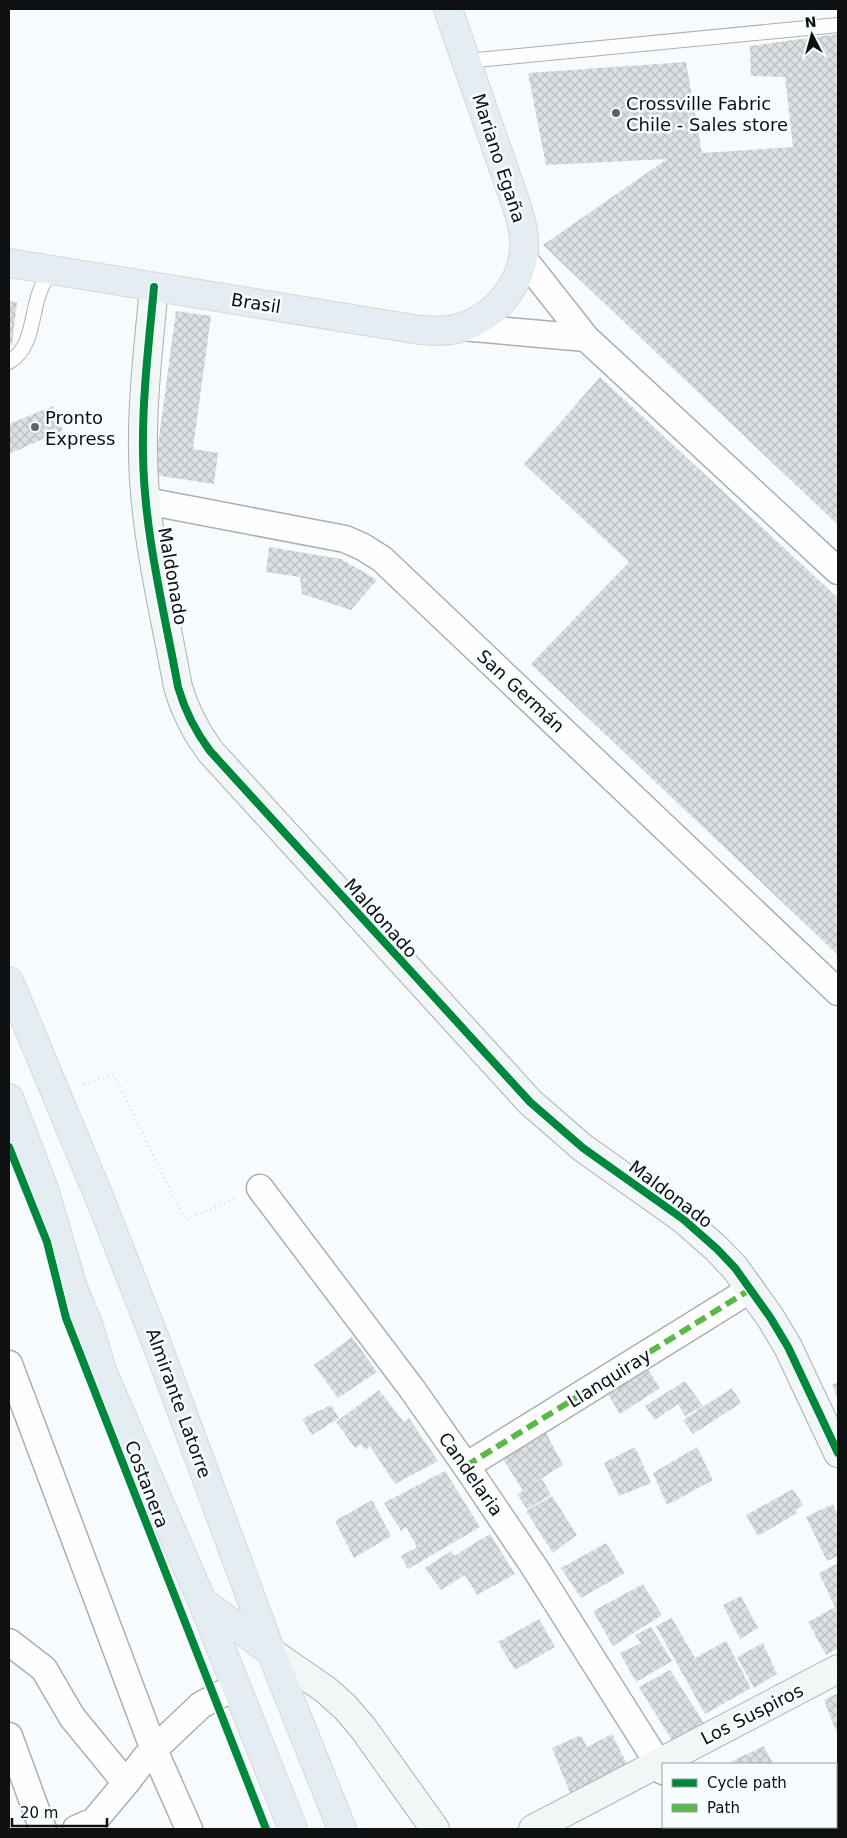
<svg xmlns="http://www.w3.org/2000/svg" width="847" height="1838" font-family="'DejaVu Sans',sans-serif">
<defs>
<pattern id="building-cross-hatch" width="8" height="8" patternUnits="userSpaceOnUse" patternTransform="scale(1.25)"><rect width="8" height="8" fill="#dde0e2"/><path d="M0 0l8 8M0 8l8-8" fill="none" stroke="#bcbfc1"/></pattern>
</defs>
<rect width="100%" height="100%" fill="#f8fbfd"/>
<path fill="url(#building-cross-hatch)" d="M838,34V525L543,245L667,159L546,165L528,73L686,62L702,153L793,147L785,77L751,76L750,46Z
M9,301L17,302L12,345L9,344Z
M176,311L211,316L193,449L218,453L214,484L154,475Z
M600,377L838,598V955L531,664L629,562L524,464Z
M53,406L63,430L9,454V424Z
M269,547L341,559L377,580L351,610L302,594L300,577L266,572Z
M352,1337L377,1372L338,1398L314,1365Z
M644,1363L660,1388L620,1414L604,1388Z
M685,1381L703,1406L685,1416L678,1404L655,1420L645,1406Z
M838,1383V1400L832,1384Z
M732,1388L741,1403L693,1434L683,1420Z
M379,1390L404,1422L409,1418L438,1461L395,1484L370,1446L365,1450L361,1444L355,1448L336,1422Z
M331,1405L339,1418L312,1435L302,1419Z
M545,1431L563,1465L528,1487L542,1479L551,1495L527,1509L517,1494L523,1491L503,1459Z
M635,1447L651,1483L619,1496L604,1463Z
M697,1447L713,1480L667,1505L653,1473Z
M445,1471L480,1527L408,1569L401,1556L417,1547L406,1527L401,1531L384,1503Z
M793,1489L803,1505L796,1510L797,1513L758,1536L746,1515Z
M552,1496L577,1535L553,1553L526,1511Z
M372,1500L391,1536L354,1558L335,1521Z
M833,1504L838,1515V1556L827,1561L806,1517Z
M490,1534L515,1574L477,1595L465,1575L441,1590L425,1568L451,1551L454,1556Z
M606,1543L625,1573L581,1598L561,1568Z
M838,1563V1648L826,1655L808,1622L835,1607L819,1573Z
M643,1584L662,1615L613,1646L593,1611Z
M741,1596L758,1628L740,1639L723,1605Z
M672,1618L695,1658L726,1641L751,1688L705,1714L656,1626Z
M539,1619L555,1647L515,1670L498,1642Z
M651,1627L672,1661L636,1682L620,1653L641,1643L635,1635Z
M763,1643L777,1674L754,1688L737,1657Z
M670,1670L704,1723L673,1742L639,1687Z
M838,1693V1736L824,1700Z
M612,1734L627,1764L570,1793L552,1748L581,1735L587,1747Z
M764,1746L773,1764H734L732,1761Z
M838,1809V1829H825L823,1827H836V1810Z"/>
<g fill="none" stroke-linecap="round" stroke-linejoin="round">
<g stroke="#acafb1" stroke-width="16">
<path id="lane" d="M466,61L838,25
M9,362C41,343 26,296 53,271"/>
</g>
<g stroke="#acafb1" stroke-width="29">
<path id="street" d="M523,258L586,338L838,571
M462,327L586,338
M146,501L345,539L363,547L382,559L838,992
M260,1188L412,1389L466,1466L535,1568L663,1771
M9,1364L154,1750L189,1829
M466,1466L751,1289
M9,1642L44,1669L72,1717L126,1783
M9,1736L43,1829
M690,1827L691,1829
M76,1829L94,1821L126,1783L145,1758L201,1705L235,1687"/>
</g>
<g stroke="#acafb1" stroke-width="30">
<path id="secondary" d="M154,287C149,342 142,398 143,454C144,532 164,610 178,687C185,711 195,731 210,751L530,1102L583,1148L683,1219L717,1249L735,1268L770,1317L788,1347L838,1453
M271,1652L326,1690L345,1707L363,1728L435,1829
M533,1829L838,1669"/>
</g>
<g stroke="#d6d7d8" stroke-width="30">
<path id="primary" d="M9,263L420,330C434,331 448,332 462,327C499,315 527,278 524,238C523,225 519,213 515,201L448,9
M9,981L100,1199L155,1339L271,1652L342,1829
M9,1098L44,1189L73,1288L89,1327L102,1371L202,1601L293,1829
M202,1601L271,1652"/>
</g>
<path stroke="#dbdcdc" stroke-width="3" stroke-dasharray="1 4" stroke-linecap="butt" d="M84,1084L114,1075L185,1220L234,1199"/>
<use href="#lane" stroke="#fefeff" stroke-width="14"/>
<use href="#street" stroke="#fefeff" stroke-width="26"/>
<use href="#secondary" stroke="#f1f6f7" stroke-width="28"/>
<use href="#primary" stroke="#e4edf1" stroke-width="28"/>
<path stroke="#58b947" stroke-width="6" stroke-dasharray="12 6" stroke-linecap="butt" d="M466,1466L751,1289"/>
<g stroke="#f7fcfe" stroke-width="11">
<path id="cycleway" d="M154,287C149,342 142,398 143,454C144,532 164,610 178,687C185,711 195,731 210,751L530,1102L583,1148L683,1219L717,1249L735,1268L770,1317L788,1347L838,1453
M9,1147L47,1242L66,1318L266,1829"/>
</g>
<use href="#cycleway" stroke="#00873e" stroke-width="8"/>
</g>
<g fill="#606264" stroke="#f7fcfe" stroke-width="2">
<circle cx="616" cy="113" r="5"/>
<circle cx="35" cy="427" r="5"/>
</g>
<g text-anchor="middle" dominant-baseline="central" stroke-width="5" stroke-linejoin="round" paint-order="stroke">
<g font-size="18" fill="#0e1012" stroke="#f7fcfe" text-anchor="start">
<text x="626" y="103">Crossville Fabric<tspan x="626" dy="21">Chile - Sales store</tspan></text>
<text x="45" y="417">Pronto<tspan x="45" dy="21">Express</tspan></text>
</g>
<g font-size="18" fill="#0e1012" stroke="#f7fcfe">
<text transform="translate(499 158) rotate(72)">Mariano Egaña</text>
<text transform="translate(256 303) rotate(9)">Brasil</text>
<text transform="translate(173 576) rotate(80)">Maldonado</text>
<text transform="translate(521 691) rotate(43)">San Germán</text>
<text transform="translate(381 918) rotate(48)">Maldonado</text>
<text transform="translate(671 1194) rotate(37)">Maldonado</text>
<text transform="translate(609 1378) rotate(-32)">Llanquiray</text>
<text transform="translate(179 1403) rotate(70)">Almirante Latorre</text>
<text transform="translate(471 1474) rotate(55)">Candelaria</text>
<text transform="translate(147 1484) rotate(69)">Costanera</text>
<text transform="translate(752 1714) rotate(-27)">Los Suspiros</text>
</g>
</g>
<rect width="847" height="1838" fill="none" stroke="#0e1012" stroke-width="20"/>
<rect x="662" y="1763" width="175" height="65" fill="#f7fcfe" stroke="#9a9ea0"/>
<rect x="672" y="1779" width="25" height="8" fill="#00873e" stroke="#9a9ea0"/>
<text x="707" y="1788" font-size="15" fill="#0e1012">Cycle path</text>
<rect x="672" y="1804" width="25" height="8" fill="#58b947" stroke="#9a9ea0"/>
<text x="707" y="1813" font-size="15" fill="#0e1012">Path</text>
<g transform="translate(812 35) rotate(354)" stroke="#f7fcfe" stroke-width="4" paint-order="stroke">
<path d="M0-4L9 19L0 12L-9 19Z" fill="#0e1012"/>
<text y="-8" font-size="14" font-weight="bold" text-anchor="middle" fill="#0e1012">N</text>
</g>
<path d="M12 1818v8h95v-8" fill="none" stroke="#0e1012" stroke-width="2.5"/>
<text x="20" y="1818" font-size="15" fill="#0e1012" stroke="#f7fcfe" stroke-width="4" paint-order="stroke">20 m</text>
</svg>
